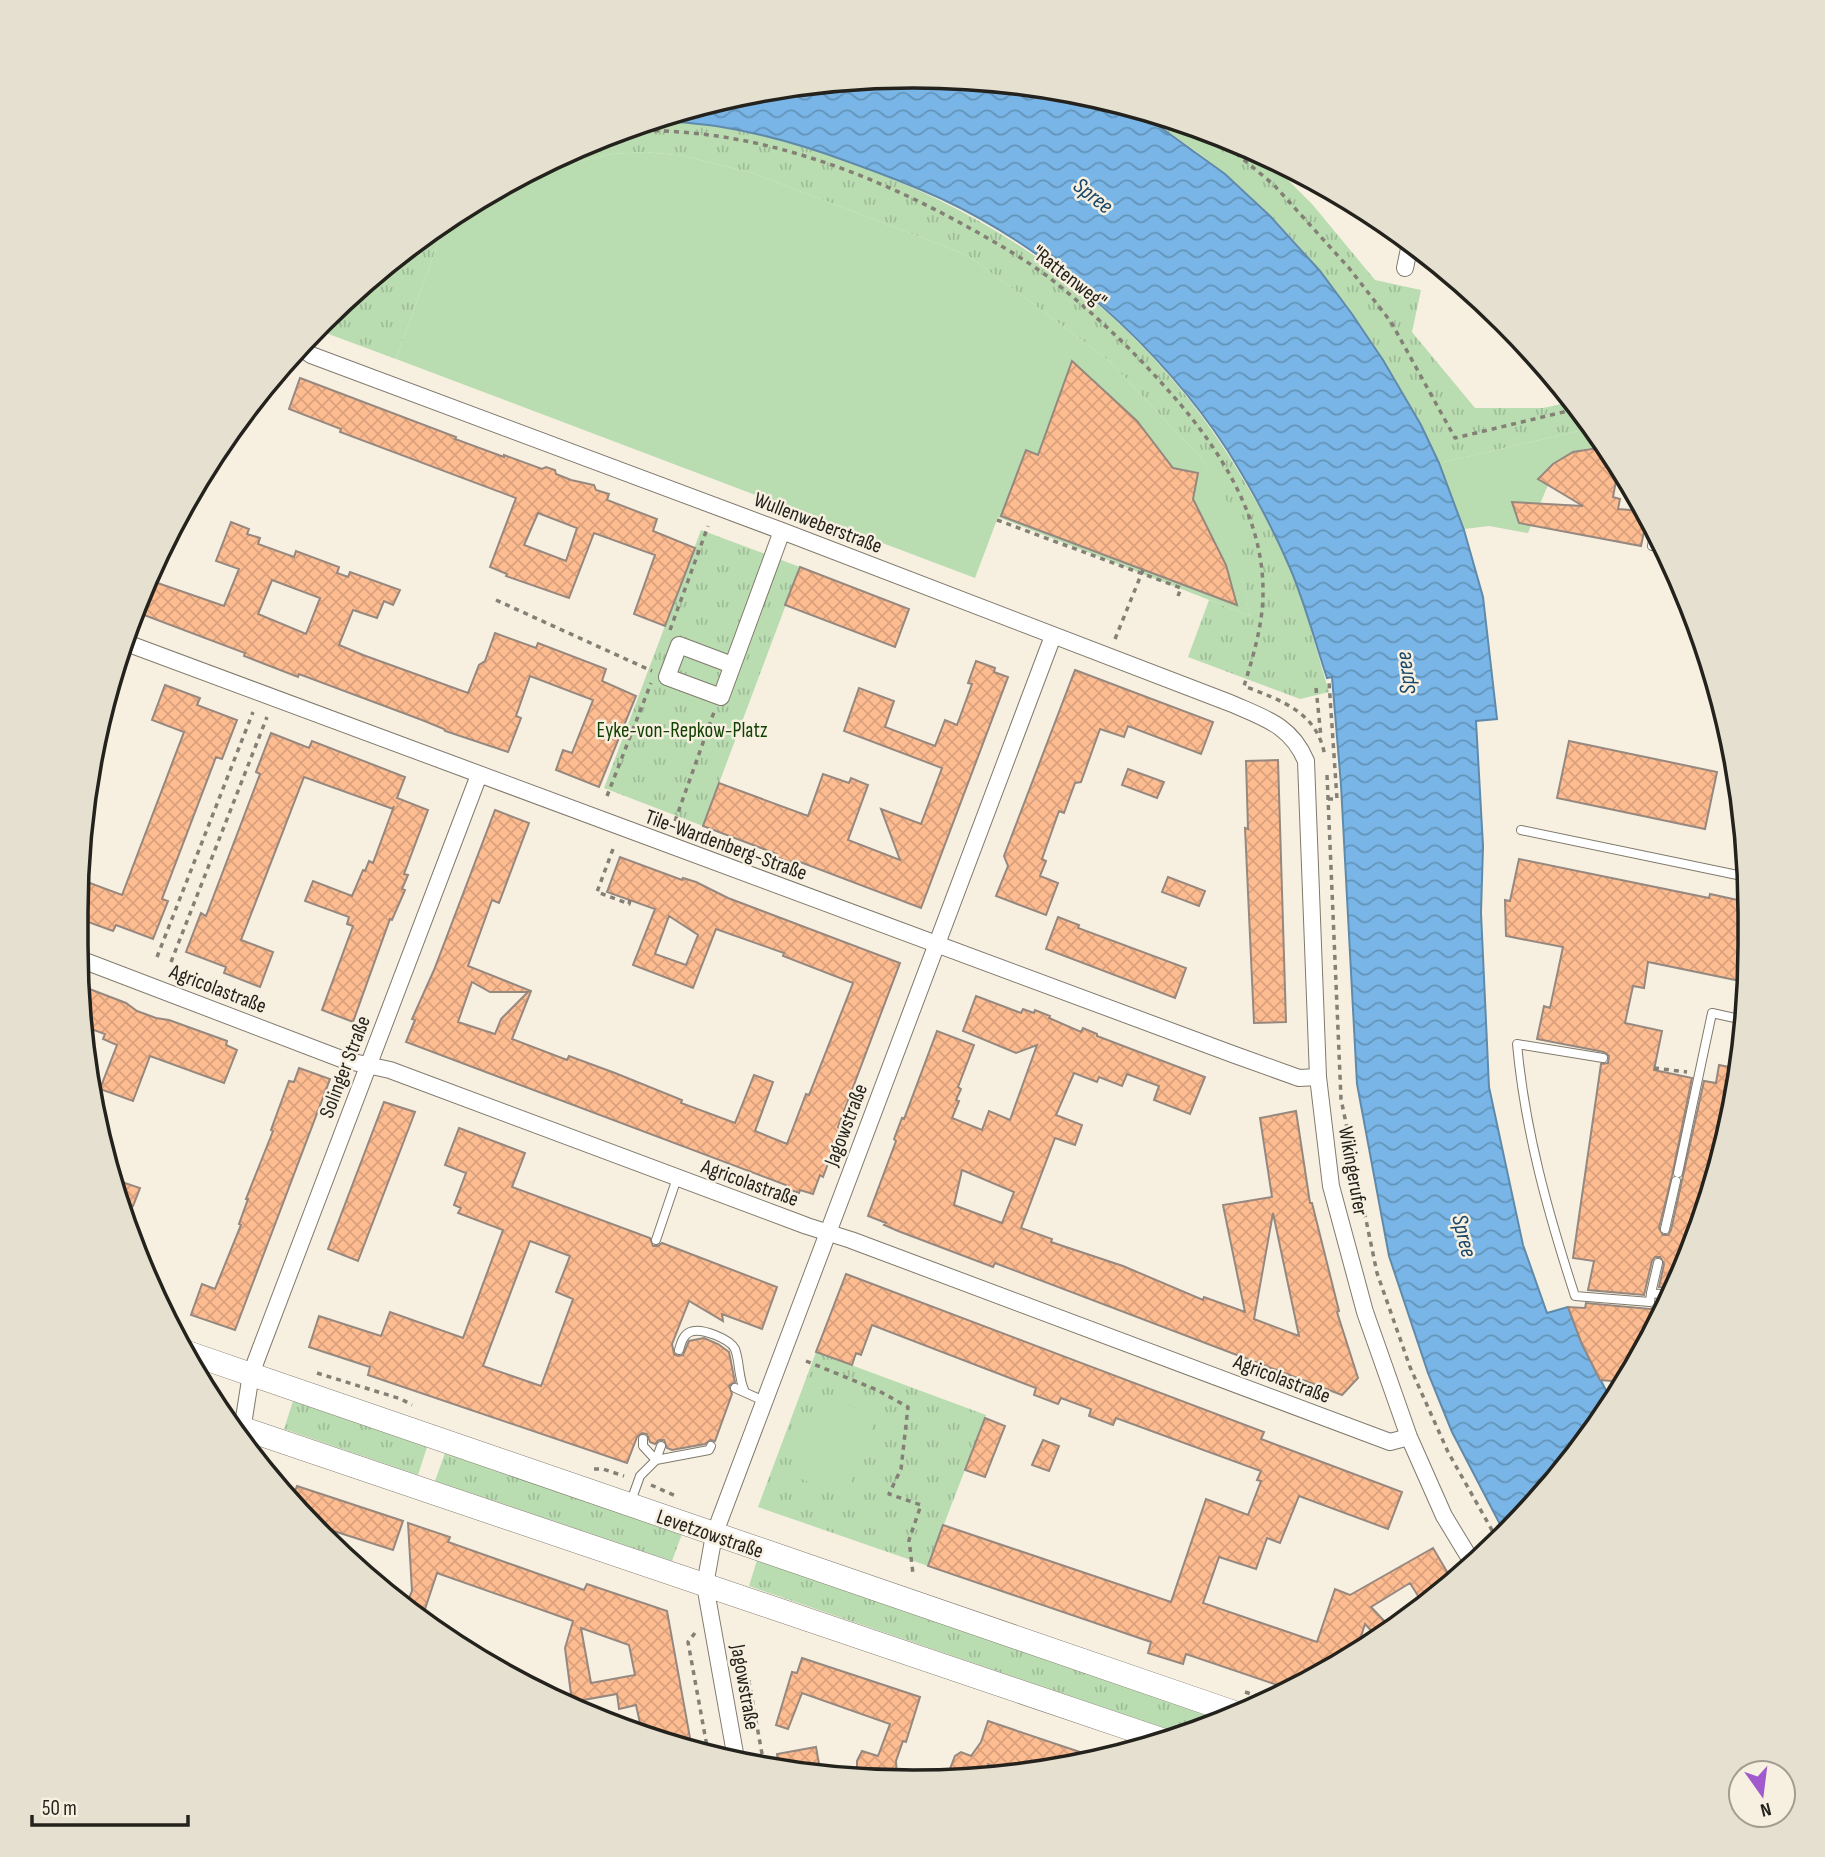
<svg xmlns="http://www.w3.org/2000/svg" width="1825" height="1857" font-family="'Sofia Sans Condensed',sans-serif">
<defs>
<pattern id="grass-tufts" width="24" height="20" patternUnits="userSpaceOnUse" patternTransform="scale(1.75)"><rect width="24" height="20" fill="#b9dcb1"/><path d="M3 7l-1-3M5 7V3M7 7l1-3M15 17l-1-3M17 17v-4M19 17l1-3" fill="none" stroke="#9fbc98"/></pattern>
<pattern id="water-waves" width="16" height="10" patternUnits="userSpaceOnUse" patternTransform="scale(1.75)"><rect width="16" height="10" fill="#79b6e7"/><path d="M0 5q4-4 8 0t8 0" fill="none" stroke="#6394ba"/></pattern>
<pattern id="building-cross-hatch" width="8" height="8" patternUnits="userSpaceOnUse" patternTransform="scale(1.75)"><rect width="8" height="8" fill="#febc91"/><path d="M0 0l8 8M0 8l8-8" fill="none" stroke="#daa17c"/></pattern>
</defs>
<rect width="100%" height="100%" fill="#f7f0e1"/>
<path fill="url(#grass-tufts)" d="M1135,109L1182,120L1265,157L1312,204L1375,280L1421,290L1412,332L1475,408H1543L1575,401L1592,428L1439,463C1390,356 1316,250 1225,174C1197,150 1165,130 1135,109Z
M653,120C674,122 695,123 716,126C763,133 810,147 854,164C1020,224 1159,331 1247,486C1263,513 1280,541 1291,570C1306,610 1317,651 1329,692L1300,699L1188,657L1209,600L1250,616L1228,505L1203,460L1108,360L974,260L957,251L752,173L684,156L646,152L612,154L518,176L543,161Z
M446,221L396,359L323,332L320,326L403,248Z
M701,530L800,567L703,826L604,788Z
M816,1352L986,1415L928,1566L758,1507Z
M293,1401L427,1447L418,1475L284,1429Z
M445,1453L682,1534L672,1561L435,1481Z
M757,1560L1222,1718L1181,1734L749,1586Z"/>
<path fill="#b9dcb1" d="M646,152L684,156L752,173L957,251L974,260L1108,360L1203,460L1229,505L1250,616L998,517L975,578L396,359L446,221L518,176L612,154Z
M1592,428L1603,447C1576,448 1556,458 1538,478L1548,485L1528,533L1489,526L1464,529L1439,463Z
M819,1394L877,1416L846,1496L788,1474Z"/>
<path fill="url(#water-waves)" stroke="#608aaa" stroke-width="2" d="M858,77L1022,82L1135,109L1225,174L1270,216L1320,271L1352,314L1383,360L1421,425L1439,463L1464,530L1483,597L1497,719L1476,721L1483,846L1481,913L1489,1087L1523,1245L1547,1313L1568,1307L1582,1344L1611,1400L1542,1496L1504,1532L1452,1432L1428,1373L1389,1256L1357,1084L1341,785L1332,677L1327,678C1315,642 1305,603 1290,568C1273,528 1251,488 1228,451C1161,348 1053,251 942,199C911,185 880,173 849,162C806,146 761,133 716,126C695,123 674,122 653,120L696,104Z"/>
<path fill="url(#building-cross-hatch)" stroke="#96887f" stroke-width="2" fill-rule="evenodd" d="M1072,361L1137,421L1173,468L1198,473L1193,499L1226,565L1237,605L1001,516L1026,450L1038,455Z
M300,378L456,437L455,439L504,457V455L542,469L546,467L555,470L556,474L571,480L594,485L596,490L609,494L607,500L657,519L653,531L695,548L665,626L634,614L655,555L594,533L569,598L506,576L507,574L490,567L516,498L340,432L341,429L289,409ZM538,513L577,528L566,561L524,545Z
M1604,447L1618,470L1613,497L1620,499L1618,509L1644,511L1647,517L1641,546L1519,523L1512,502L1583,506L1538,479L1553,464L1573,452Z
M231,522L249,529L247,534L260,538L258,544L294,557L296,551L339,567L337,573L348,577L350,572L400,590L393,605L384,601L377,618L353,610L339,645L363,655L468,693L479,665L485,661L495,633L536,648L538,643L606,669L602,681L636,696L599,787L556,770L563,750L572,753L593,700L530,676L516,716L521,718L508,752L445,731L444,729L422,720L299,674L298,677L244,656L245,653L136,612L135,609L149,580L224,606L239,569L216,561ZM272,580L320,598L306,634L258,614Z
M800,567L909,609L895,647L785,605Z
M976,661L995,668L994,672L1008,677L921,908L795,860L794,864L776,857L777,854L703,826L719,783L808,816L823,774L849,783L851,778L868,785L848,840L900,860L881,809L921,824L942,768L844,731L859,688L894,701L885,727L935,746L945,720L957,725L972,684L968,683Z
M1075,670L1213,722L1201,754L1128,726L1124,737L1100,729L1081,782L1075,783L1064,813L1059,811L1042,859L1046,861L1040,876L1058,883L1046,915L996,896L1008,866L1004,856Z
M165,685L200,698L197,705L237,720L222,759L216,757L162,899L168,901L153,939L116,925L113,931L77,918L90,883L122,895L184,732L152,720Z
M271,733L309,748L312,741L405,777L397,798L428,810L404,874L408,875L402,889L405,890L392,920L390,919L353,1022L322,1010L353,926L347,924L349,917L305,901L313,881L352,896L363,870L365,871L369,861L373,863L394,806L393,809L304,777L241,940L273,952L260,987L224,973L226,967L186,952L201,913L206,916L260,774L256,772Z
M1569,741L1717,772L1705,829L1557,798Z
M1278,760L1286,1022L1254,1023L1246,849L1245,828L1248,829L1246,761Z
M1128,769L1164,782L1157,798L1122,785Z
M495,810L529,823L499,903L492,900L468,966L531,991L512,1039L567,1060L569,1056L615,1073L682,1100L681,1103L735,1123L754,1075L773,1082L755,1131L787,1144L806,1094L809,1095L853,983L783,956L784,953L716,929L693,988L633,965L655,909L607,892L620,857L682,880L683,878L696,882L728,898L900,963L838,1127L841,1129L823,1177L820,1175L813,1194L800,1190L799,1193L785,1188L786,1185L406,1042L415,1020L412,1019L434,970ZM669,916L698,935L686,965L655,954ZM472,982L490,992H528L501,1019L495,1034L458,1022Z
M1519,859L1709,898L1710,894L1747,902L1745,982L1648,962L1644,988L1633,986L1625,1023L1662,1031L1654,1070L1692,1078L1672,1176L1659,1228L1663,1235H1668L1671,1230L1704,1081L1716,1083L1719,1065L1739,1069L1705,1213L1671,1289L1659,1287L1664,1264L1660,1257H1655L1652,1261L1644,1295L1588,1290L1594,1261L1573,1258L1601,1064L1608,1063L1609,1056L1604,1052L1537,1039L1544,1006L1550,1008L1563,947L1506,936L1505,900L1510,901Z
M1168,877L1205,891L1199,906L1162,892Z
M1058,917L1079,925L1078,928L1186,968L1175,998L1046,949Z
M79,985L126,1003L137,1011L156,1018L169,1020L227,1041L226,1045L237,1050L224,1083L150,1056L133,1101L100,1089L117,1045L103,1039L105,1034L83,1026Z
M976,996L1021,1013L1023,1009L1034,1013L1035,1010L1050,1016L1049,1018L1081,1032L1083,1028L1097,1034V1036L1205,1077L1190,1114L1154,1100L1159,1086L1127,1074L1122,1086L1099,1077L1097,1082L1074,1073L1056,1115L1082,1125L1075,1145L1055,1138L1021,1228L1052,1239L1051,1242L1123,1266L1203,1300L1204,1297L1245,1312L1223,1205L1272,1197L1260,1118L1296,1111L1310,1203H1312L1339,1311L1337,1312L1358,1378L1342,1395L995,1263L993,1267L898,1231L884,1225L886,1223L868,1216L896,1141L894,1139L902,1118L904,1119L937,1031L974,1045L958,1087L961,1089L956,1100L959,1101L952,1118L982,1130L989,1111L1010,1120L1037,1045L1016,1053L963,1031ZM962,1170L1014,1192L1002,1223L954,1205ZM1273,1213L1299,1336L1254,1319Z
M299,1068L330,1079L235,1330L191,1315L202,1284L215,1289L241,1225L239,1224L248,1199H246L273,1131L271,1130L279,1108L289,1081L294,1082Z
M384,1102L415,1112L358,1261L328,1249Z
M459,1128L525,1153L512,1187L650,1238L653,1246H658L662,1243L777,1287L762,1329L722,1314L723,1321L689,1301L672,1344L674,1354L678,1356L683,1355L689,1341L704,1338L718,1344L729,1352L735,1382L729,1386L732,1394L715,1441L710,1440L705,1444L672,1450L667,1448L664,1440H659L655,1444L650,1442L647,1434L642,1433L637,1437L627,1463L368,1375L370,1367L309,1347L319,1316L381,1336L390,1312L463,1338L503,1230L458,1213L461,1208L454,1205L466,1173L445,1165ZM530,1241L570,1256L556,1292L573,1299L541,1386L483,1366Z
M113,1179L140,1188L133,1206L120,1202Z
M846,1274L1264,1432L1261,1439L1402,1492L1388,1529L1299,1496L1280,1543L1267,1538L1256,1569L1219,1557L1203,1603L1317,1642L1335,1589L1350,1595L1433,1548L1452,1580L1425,1607L1410,1583L1371,1607L1391,1628L1377,1637L1365,1624L1357,1649L1292,1690L1186,1654L1183,1664L1148,1653L1151,1642L928,1566L943,1525L1171,1602L1206,1499L1248,1515L1261,1481L1257,1480L1261,1471L1116,1418L1113,1425L1089,1416L1091,1409L1061,1398L1058,1404L1034,1395L1036,1388L872,1325L861,1355L856,1353L852,1365L816,1352Z
M1657,1300L1666,1301L1638,1363L1624,1382L1600,1380L1582,1344L1568,1307L1585,1308L1586,1303L1650,1309L1655,1306Z
M985,1418L1005,1426L985,1477L965,1470Z
M1043,1440L1059,1446L1049,1471L1032,1465Z
M297,1486L403,1521L393,1550L321,1527L318,1533L291,1501Z
M408,1523L450,1537L448,1542L584,1590L587,1584L667,1611L692,1749L643,1737L636,1705L619,1709L617,1694L572,1702L565,1648L573,1621L437,1573L423,1615L407,1603L412,1591ZM581,1628L629,1645L635,1675L591,1683Z
M802,1658L920,1697L906,1742L903,1741L896,1761L897,1778L857,1776V1761L862,1751L878,1756L890,1724L802,1693L788,1729L776,1725L792,1672L797,1673Z
M988,1721L1059,1745L1098,1758L1012,1773L988,1764L984,1777L967,1780L946,1779L955,1756L961,1752L971,1756L981,1742Z
M816,1747L821,1775H803L779,1769L777,1754Z"/>
<g fill="none" stroke-linecap="round" stroke-linejoin="round">
<g stroke="#807a6c" stroke-width="10">
<path id="lane" d="M1630,488L1631,490
M1652,546L1655,528
M1521,830L1747,877
M1603,1058L1517,1044C1525,1131 1548,1213 1575,1296L1650,1302L1651,1293
M1678,1173L1712,1013L1744,1020
M1665,1229L1676,1181
M656,1240L677,1178
M1658,1263L1651,1293L1668,1295
M679,1350C681,1343 683,1335 690,1332C701,1327 730,1339 735,1349C740,1362 738,1378 745,1392
M735,1388L764,1401
M643,1439V1446L656,1460L709,1450L711,1446
M630,1504L640,1476L656,1460L661,1446"/>
</g>
<g stroke="#807a6c" stroke-width="18">
<path id="street" d="M1405,268L1410,244
M299,345L311,355L782,531L1230,703C1264,718 1291,725 1306,761L1318,1077L1331,1186L1365,1312L1409,1437L1444,1516L1472,1562
M121,641L1235,1055L1299,1078L1318,1077
M732,665L679,645L667,677L721,697L782,531
M77,958L344,1060L390,1070L807,1226L851,1240L1390,1442L1409,1437
M241,1437L251,1374L260,1350L479,775
M736,1759L705,1585L714,1535L1053,636"/>
</g>
<g stroke="#807a6c" stroke-width="24">
<path id="secondary" d="M186,1352L1236,1713
M227,1423L1163,1740"/>
</g>
<path stroke="#858076" stroke-width="3.5" stroke-dasharray="5 5" stroke-linecap="butt" d="M624,131C745,126 861,168 966,226C995,242 1025,259 1051,279C1092,312 1131,348 1166,388C1216,443 1264,515 1263,593C1263,624 1253,657 1244,686C1282,701 1318,712 1325,757
M1213,134L1274,185L1349,268L1391,322L1455,438L1580,408
M997,520L1181,588L1178,596
M496,600L652,671
M670,630L708,526
M1115,639L1143,570
M1316,688L1321,737
M1327,775L1341,1099L1377,1273L1410,1367L1448,1452L1497,1539
M607,796L651,683
M1328,799H1337L1329,682
M675,821L714,712
M613,849L597,892L629,904L630,900
M157,957L253,712
M171,962L267,717
M1654,1068L1687,1072
M172,1327L183,1331
M806,1361L877,1390L908,1407L901,1469L889,1494L921,1505L909,1540L913,1574
M317,1373L401,1399L412,1405
M212,1401L217,1386
M594,1469H603L624,1476
M651,1485L676,1496
M695,1633L688,1642L708,1752
M738,1664L748,1676L764,1765
M1245,1692L1270,1700"/>
<use href="#lane" stroke="#fff" stroke-width="8"/>
<use href="#street" stroke="#fff" stroke-width="16"/>
<use href="#secondary" stroke="#fff" stroke-width="23"/>
</g>
<g text-anchor="middle" dominant-baseline="central" stroke-width="5" stroke-linejoin="round" paint-order="stroke">
<g font-size="21" fill="#24221c" stroke="#f7f0e1">
<text transform="translate(1069 277) rotate(38)">"Rattenweg"</text>
<text transform="translate(818 523) rotate(21)">Wullenweberstraße</text>
<text transform="translate(726 845) rotate(20)">Tile-Wardenberg-Straße</text>
<text transform="translate(218 989) rotate(21)">Agricolastraße</text>
<text transform="translate(345 1067) rotate(-69)">Solinger Straße</text>
<text transform="translate(846 1125) rotate(-69)">Jagowstraße</text>
<text transform="translate(1353 1171) rotate(80)">Wikingerufer</text>
<text transform="translate(750 1183) rotate(20)">Agricolastraße</text>
<text transform="translate(1282 1379) rotate(21)">Agricolastraße</text>
<text transform="translate(710 1534) rotate(19)">Levetzowstraße</text>
<text transform="translate(745 1687) rotate(80)">Jagowstraße</text>
</g>
<g font-size="21" fill="#134003" stroke="#f7f0e1">
<text x="682" y="730">Eyke-von-Repkow-Platz</text>
</g>
<g font-size="23" font-style="italic" fill="#1a4769" stroke="#f7f0e1">
<text transform="translate(1093 196) rotate(38)">Spree</text>
<text transform="translate(1406 673) rotate(-97)">Spree</text>
<text transform="translate(1464 1236) rotate(76)">Spree</text>
</g>
</g>
<path d="M0 0H1825V1857H0ZM913 88H913A825 825 0 0 1 1738 913V945A825 825 0 0 1 913 1770H913A825 825 0 0 1 88 945V913A825 825 0 0 1 913 88Z" fill="#e6e0d1" fill-rule="evenodd"/>
<path fill="none" stroke="#24221c" stroke-width="3.5" d="M913 88H913A825 825 0 0 1 1738 913V945A825 825 0 0 1 913 1770H913A825 825 0 0 1 88 945V913A825 825 0 0 1 913 88Z"/>
<g transform="translate(1762 1794) rotate(166)"><circle r="33" fill="#f7f0e1" stroke="#a39e92" stroke-width="2"/>
<path d="M0-5L12 26L0 18L-12 26Z" fill="#a05ace"/>
<text y="-10" font-size="19" font-weight="bold" text-anchor="middle" fill="#24221c">N</text>
</g>
<path d="M32 1815v10h156v-10" fill="none" stroke="#24221c" stroke-width="3.5"/>
<text x="42" y="1815" font-size="21" fill="#24221c" stroke="#f7f0e1" stroke-width="5" paint-order="stroke">50 m</text>
</svg>
